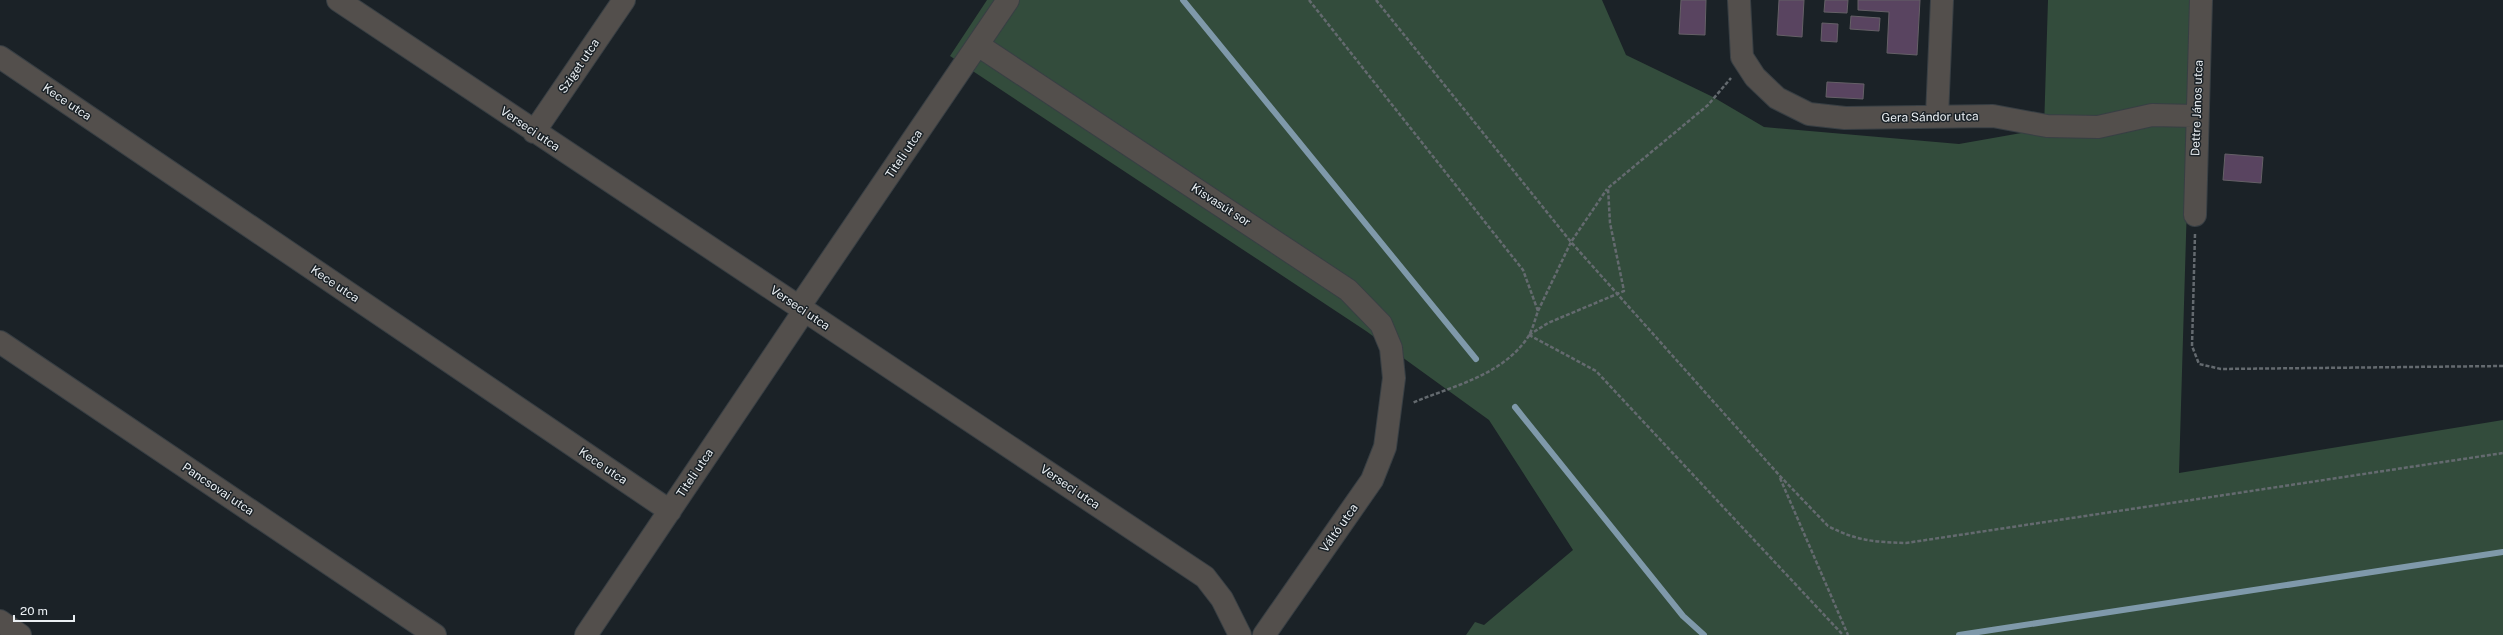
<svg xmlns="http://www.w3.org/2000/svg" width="2503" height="635" font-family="'Public Sans',sans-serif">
<rect width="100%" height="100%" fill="#1b2227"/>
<path fill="#334c3c" d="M987,0H1602L1626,55L1713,97L1764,127L1959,144L2044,129L2048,0H2193L2179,473L2503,420V635H1466L1475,622L1484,625L1573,550L1489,420L1366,331L950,56Z"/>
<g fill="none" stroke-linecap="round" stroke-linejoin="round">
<path stroke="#7f99aa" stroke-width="6" d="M1183,0L1476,359
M1515,407L1683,616L1704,635
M1959,635L2503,552"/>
</g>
<path fill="#594460" stroke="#656067" d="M1681,0H1706L1705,35L1679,34Z
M1779,0H1804L1802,37L1777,35Z
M1825,0H1848L1847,13L1824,12Z
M1858,0H1920L1917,55L1887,53L1889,12L1858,10Z
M1851,16L1880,18L1879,31L1850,29Z
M1822,23L1838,24L1837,42L1821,41Z
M1827,82L1864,84L1863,99L1826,97Z
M2225,154L2263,157L2261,183L2223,180Z"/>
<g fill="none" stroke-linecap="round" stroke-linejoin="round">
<g stroke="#383f44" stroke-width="24">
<path id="minor" d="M338,0L1205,577L1222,599L1240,635
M1739,0L1742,57L1755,77L1777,98L1809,114L1845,118L1993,116L2047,126L2098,127L2152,115L2196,116
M978,45L1348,290L1381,324L1391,348L1394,378L1385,447L1372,480L1264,635
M0,57L670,511
M1937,116L1942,0
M534,132L624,0
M2195,215L2201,0
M799,307L1008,0
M0,342L435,635
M0,621L20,635
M586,635L804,311"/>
</g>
<path stroke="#646a6f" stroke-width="2.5" stroke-dasharray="4 2" stroke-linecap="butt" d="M1309,0L1523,270L1538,311C1535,319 1533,329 1528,337C1502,376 1452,386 1412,403
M1376,0L1571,242L1779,475L1828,526C1857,541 1874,542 1906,543L2503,453
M2195,234L2192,346L2199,364L2221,369L2503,366
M1538,311L1571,242L1607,189
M1529,335L1596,371L1843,635
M1529,335L1548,323L1624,291L1610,223L1608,188L1708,105L1731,78
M1780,478L1848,635"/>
<use href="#minor" stroke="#534f4c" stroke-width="22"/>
</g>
<g text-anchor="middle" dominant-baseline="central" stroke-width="3" stroke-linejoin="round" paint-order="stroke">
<g font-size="12" fill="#eaeff3" stroke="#1b2227">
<text transform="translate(579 66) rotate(-56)">Sziget utca</text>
<text transform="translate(67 102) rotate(34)">Kece utca</text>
<text transform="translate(2197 108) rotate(-88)">Dettre János utca</text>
<text transform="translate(1930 117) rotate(-1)">Gera Sándor utca</text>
<text transform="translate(530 129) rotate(34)">Verseci utca</text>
<text transform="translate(904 154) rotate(-56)">Titeli utca</text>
<text transform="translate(1221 205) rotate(33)">Kisvasút sor</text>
<text transform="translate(335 284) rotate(34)">Kece utca</text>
<text transform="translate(800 308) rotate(34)">Verseci utca</text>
<text transform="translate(603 466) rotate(34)">Kece utca</text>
<text transform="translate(695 473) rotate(-56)">Titeli utca</text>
<text transform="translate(1070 487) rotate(34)">Verseci utca</text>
<text transform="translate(218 489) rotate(34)">Pancsovai utca</text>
<text transform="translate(1339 528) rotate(-55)">Váltó utca</text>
</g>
</g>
<path d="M14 615v6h60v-6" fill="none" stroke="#eaeff3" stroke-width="2"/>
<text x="20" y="615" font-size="12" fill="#eaeff3" stroke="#1b2227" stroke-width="3" paint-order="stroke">20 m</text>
</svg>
